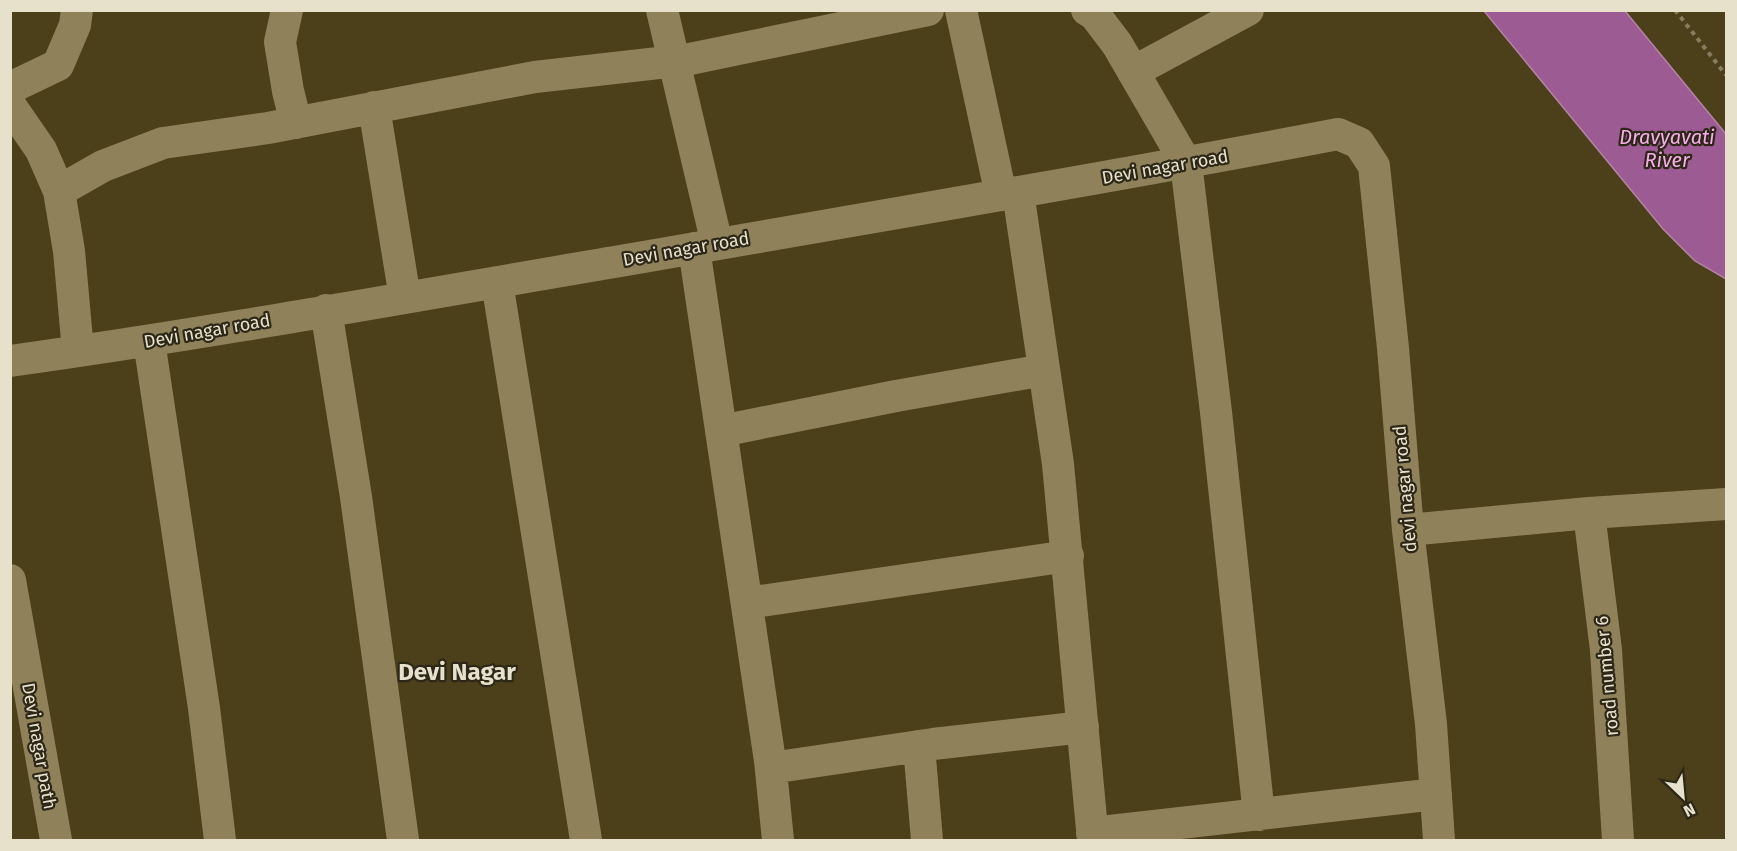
<svg xmlns="http://www.w3.org/2000/svg" width="1737" height="851" font-family="'Fira Sans',sans-serif">
<rect width="100%" height="100%" fill="#4c401a"/>
<path fill="#9d5b93" stroke="#b383a4" stroke-width="1.5" d="M1484,11H1625L1726,134V279L1695,261L1663,229Z"/>
<g fill="none" stroke-linecap="round" stroke-linejoin="round">
<path stroke="#877d5e" stroke-width="4" stroke-dasharray="4.5 4.5" stroke-linecap="butt" d="M1675,10L1726,75"/>
<path stroke="#8f825b" stroke-width="32" d="M287,10L280,42L288,91L296,123
M662,10L717,244
M961,10L1001,195
M1087,10L1095,15L1117,44L1186,163L1216,412L1259,815
M1133,72L1248,10
M10,88L58,65L75,25L77,10
M10,105L41,150L59,191
M374,107L405,298
M1018,192L1058,464L1093,840
M694,248L770,761L778,840
M497,282L586,840
M326,310L356,497L403,840
M149,341L204,708L220,840
M78,351L69,251L59,191L103,166L163,143L268,128L535,77L685,60L928,10
M10,361C218,332 425,294 632,259C867,218 1103,179 1338,134L1359,143L1374,166L1393,348L1408,530L1431,724L1439,840
M721,431L896,396L1044,370
M1589,513L1606,650L1618,840
M1408,530L1589,513L1726,504
M10,580L56,840
M747,603L1068,556
M919,746L927,840
M771,768L933,744L1083,727
M1092,833L1436,794"/>
</g>
<g text-anchor="middle" dominant-baseline="central" stroke-width="4.5" stroke-linejoin="round" paint-order="stroke">
<g font-size="18" fill="#e7e0cb" stroke="#2d2717">
<text transform="translate(1165 167) rotate(-10)">Devi nagar road</text>
<text transform="translate(686 249) rotate(-10)">Devi nagar road</text>
<text transform="translate(207 331) rotate(-10)">Devi nagar road</text>
<text transform="translate(1405 489) rotate(-95)">devi nagar road</text>
<text transform="translate(1607 676) rotate(-95)">road number 6</text>
<text transform="translate(39 746) rotate(80)">Devi nagar path</text>
</g>
<g font-size="20" font-style="italic" fill="#f6ade9" stroke="#2d2717">
<text x="1667" y="137">Dravyavati<tspan x="1667" dy="23">River</tspan></text>
</g>
<g font-size="24" font-weight="bold" fill="#e7e0cb" stroke="#2d2717">
<text x="457" y="672">Devi Nagar</text>
</g>
</g>
<rect width="1737" height="851" fill="none" stroke="#e7e0cb" stroke-width="24"/>
<g transform="translate(1683 797) rotate(154)" stroke="#2d2717" stroke-width="4.5" paint-order="stroke">
<path d="M0-4.5L10 22L0 15L-10 22Z" fill="#e7e0cb"/>
<text y="-9" font-size="16" font-weight="bold" text-anchor="middle" fill="#e7e0cb">N</text>
</g>
</svg>
